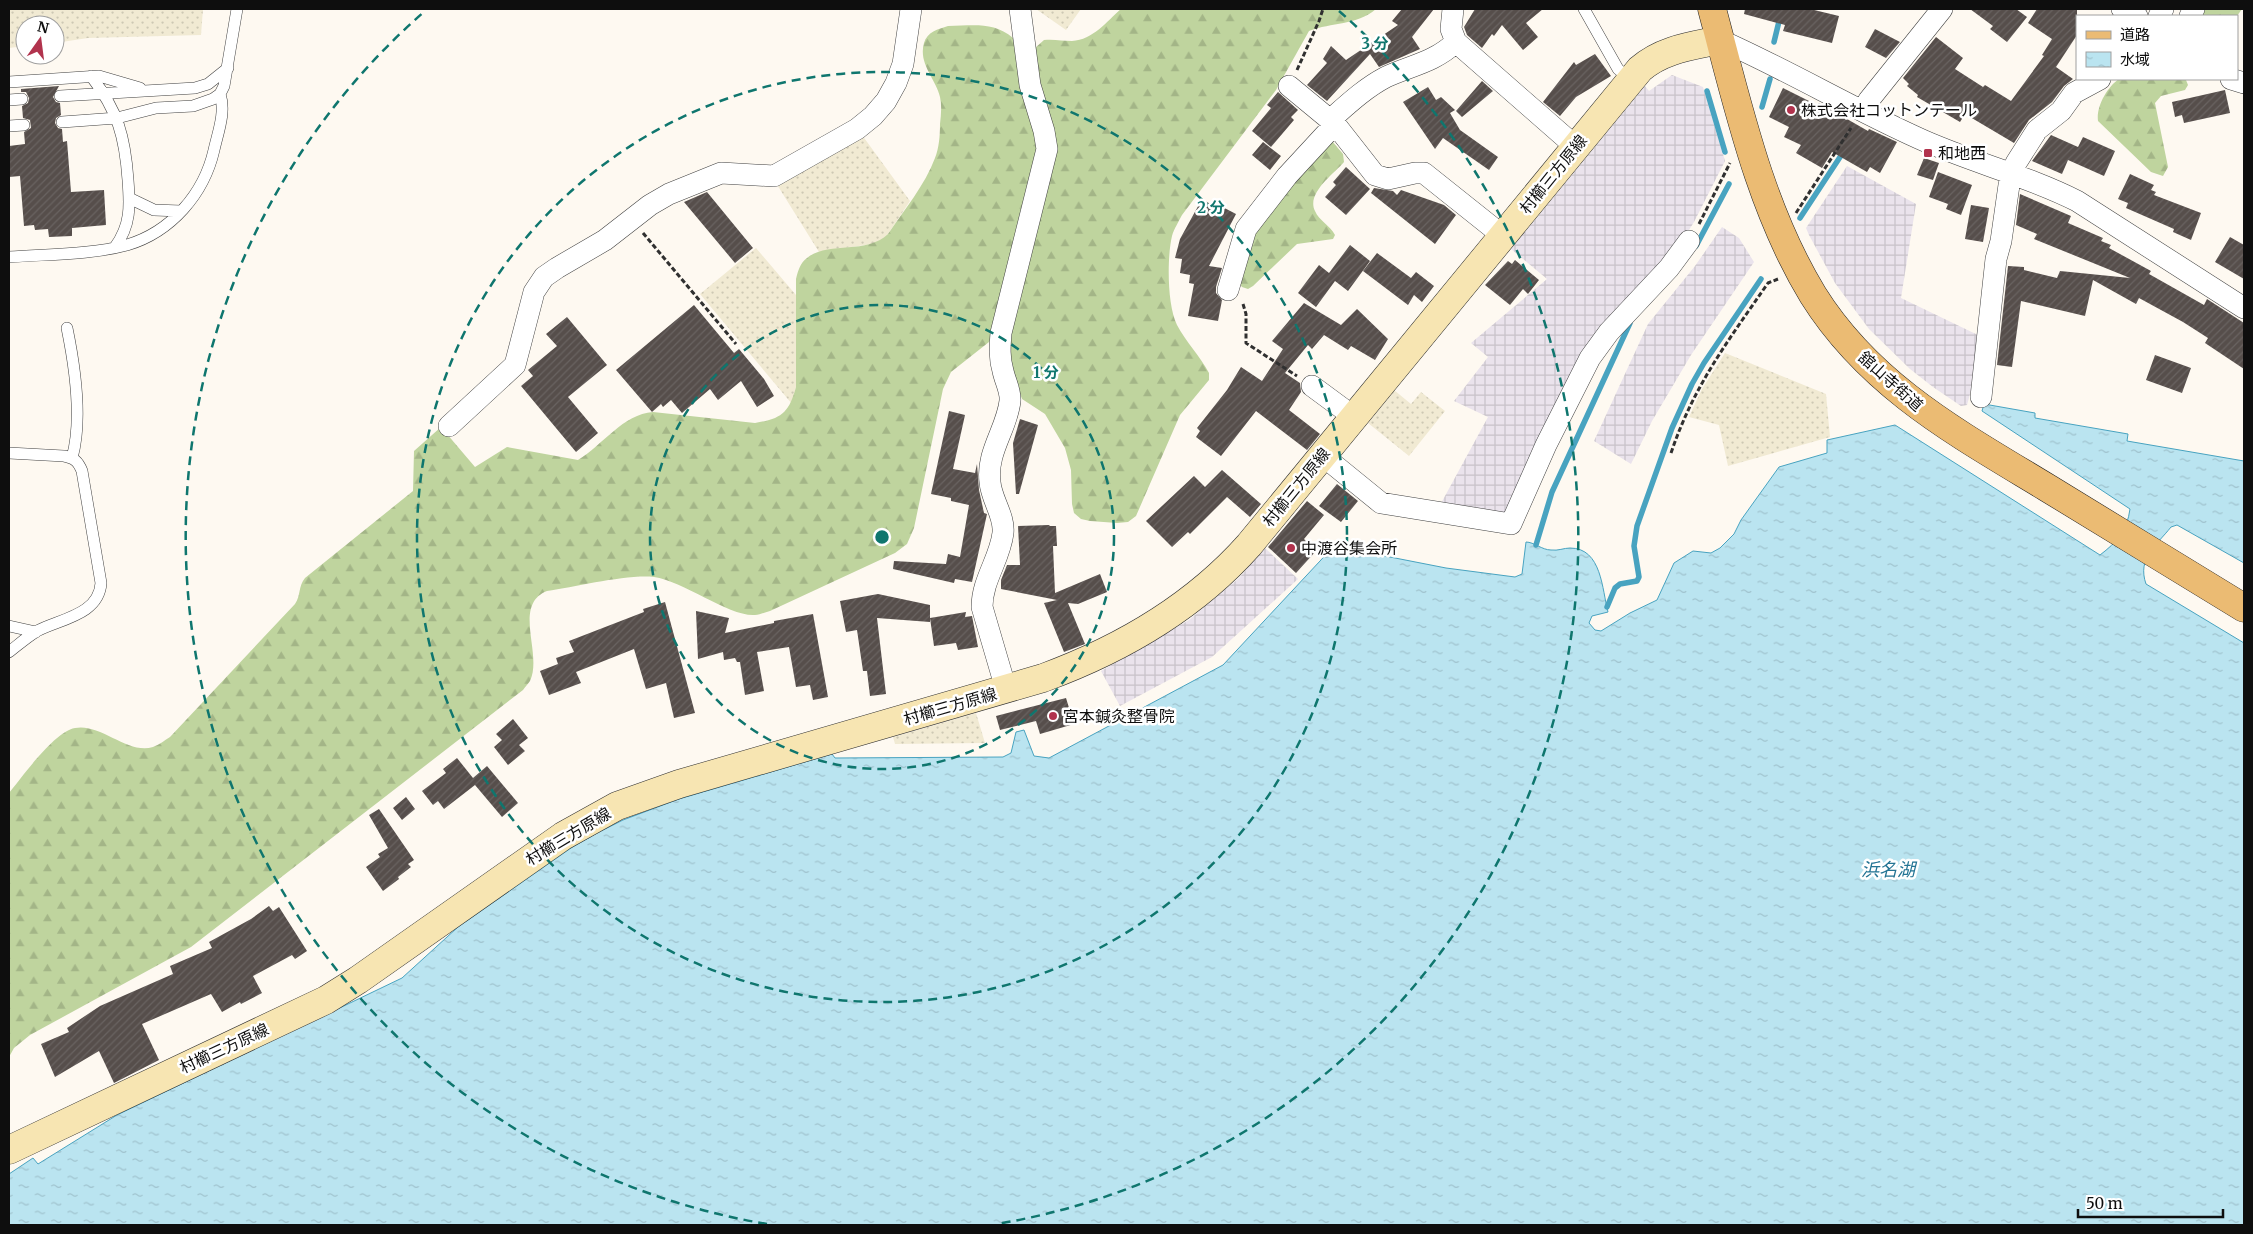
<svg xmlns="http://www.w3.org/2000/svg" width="2253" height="1234" font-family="Merriweather,'Noto Sans JP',serif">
<defs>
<pattern id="industrial-grid" width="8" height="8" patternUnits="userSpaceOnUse" patternTransform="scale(1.25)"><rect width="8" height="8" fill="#eae3ec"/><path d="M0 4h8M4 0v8" fill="none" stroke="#c8c2c9"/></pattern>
<pattern id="farmland-dots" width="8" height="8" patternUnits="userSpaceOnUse" patternTransform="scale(1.25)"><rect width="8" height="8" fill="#f1ead3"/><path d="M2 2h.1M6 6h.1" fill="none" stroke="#cdc8b4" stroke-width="1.8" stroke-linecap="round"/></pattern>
<pattern id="forest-firs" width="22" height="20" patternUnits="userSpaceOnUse" patternTransform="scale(1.25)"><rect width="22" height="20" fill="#bfd49e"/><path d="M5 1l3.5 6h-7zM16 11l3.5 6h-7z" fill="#a3b587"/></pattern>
<pattern id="water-ripples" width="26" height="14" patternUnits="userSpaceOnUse" patternTransform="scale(1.25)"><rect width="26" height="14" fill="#bae4f0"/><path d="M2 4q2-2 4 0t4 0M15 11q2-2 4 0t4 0" fill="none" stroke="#9fc2cd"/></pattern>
<pattern id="building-hatch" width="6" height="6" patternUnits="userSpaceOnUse" patternTransform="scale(1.25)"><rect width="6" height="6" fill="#564e4b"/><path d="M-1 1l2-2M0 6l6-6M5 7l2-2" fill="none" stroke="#696361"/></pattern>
</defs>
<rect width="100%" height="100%" fill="#fef9f1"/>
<path fill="url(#industrial-grid)" d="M1672,75L1703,87L1725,161L1694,222L1684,238L1615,316L1510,512L1502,517L1439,507L1488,417L1454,401L1488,357L1471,343L1547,279L1511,249L1645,86L1649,91Z
M1847,166L1916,204L1901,298L1980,336L1977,369L1967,405L1961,406L1933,387L1910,369L1869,329L1835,283L1809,235L1806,228Z
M1722,227L1739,238L1754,262L1691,355L1652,421L1631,464L1594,441L1648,324L1695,266Z
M1265,548L1298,579L1212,657L1120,706L1101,671L1189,620L1239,578Z"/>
<path fill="url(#farmland-dots)" d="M9,9H203L201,35L88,38L55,43V25H25V46L9,48Z
M1036,9H1081L1066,30Z
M862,135L910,201L888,234L881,241L872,244L819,252L776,183Z
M756,248L796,295V387L792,404L700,294Z
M1725,353L1826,394L1830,437L1728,466L1719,425L1689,417L1702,389Z
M1394,390L1411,404L1421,392L1445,411L1409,456L1368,423Z
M976,713L985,743L895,744L893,737Z"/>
<path fill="url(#forest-firs)" d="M1121,9H1376C1356,26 1332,22 1309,31L1276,90L1182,215C1179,221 1174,229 1172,236C1167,257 1167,305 1177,325C1186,342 1200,356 1209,373V380L1180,415L1136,516L1128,522L1117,523L1090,521L1081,519L1074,513L1072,504L1071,470L1065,448L1045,414L1022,399L1007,358L1043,105L1035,48L1044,40C1054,39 1063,41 1072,41C1093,40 1107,21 1121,9Z
M2200,9H2242L2237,16H2196Z
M948,26C972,26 993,21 1013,38L1039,141L995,330L989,342L951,372L943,389L914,528L907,544L895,553L770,611C765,612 760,615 755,615C730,617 683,581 654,577C627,574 576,587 547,591C512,605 543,654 530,681C528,684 525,687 523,690L191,947L30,1035L14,1048L9,1057V793C23,776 54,732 75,728C101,723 128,755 153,747C159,745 165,740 170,737L295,604C301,595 298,587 305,578L413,491L414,451L441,427L475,467L507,447L578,460C603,445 623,414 653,412L755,423C781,419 789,413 796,387V279C798,271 800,263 807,258C827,241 866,255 888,234C904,210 925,185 935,158C939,148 940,136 940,124C941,115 942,106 940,97C936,79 918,64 924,43C927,32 938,29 948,26Z
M2119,79L2186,80L2188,85L2185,90L2161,96L2155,103L2168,167L2163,176L2151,172L2098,121C2096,107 2107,87 2119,79Z
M1332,141L1343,154L1344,162C1334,174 1306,193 1315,211C1319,221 1330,225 1335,235L1333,239L1297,244L1253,286L1248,289L1242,287L1238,282L1251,232Z"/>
<path fill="url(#water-ripples)" stroke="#48a3c0" d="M1984,404L2035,413V418L2128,434L2127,441L2244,461V563L2177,525L2171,527C2156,546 2137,558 2146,584L2244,643V1225H9V1174L33,1158L38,1164L117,1115L402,978L458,927L571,848L597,833L623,820L679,799L832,754L835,758L1003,757L1011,753L1016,732L1024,730L1034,756L1049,758L1223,665L1334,546L1446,568L1515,577L1522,574L1526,542C1534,542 1542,550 1551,550C1558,551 1564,548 1570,548C1602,548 1602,590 1608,612L1592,616L1589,623L1595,630L1601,631L1630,613L1657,600L1674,563L1693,551L1711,553L1720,548L1734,534L1741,520L1779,467L1827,453V440L1895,425L2100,555C2117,542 2127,531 2130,509L1982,411Z"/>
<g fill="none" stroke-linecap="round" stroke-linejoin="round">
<path stroke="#48a3c0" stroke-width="5.5" d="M1774,42L1782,9
M1707,91L1725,152
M1762,107L1770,79
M1800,218L1844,151
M1696,246L1729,184
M1536,545L1552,492L1630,323
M1607,607L1615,588L1620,584L1637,581L1639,577L1634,546L1637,526L1672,428L1692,384L1704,363L1761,279"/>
</g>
<path fill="url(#building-hatch)" d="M1402,9H1434L1412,37L1420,49L1379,67L1370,54L1327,101L1307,85L1327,63L1323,59L1331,46L1346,60L1398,25L1392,21Z
M1475,9H1543L1526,23L1538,37L1523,50L1502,25L1494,36L1492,34L1482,48L1467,35L1464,27Z
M1745,9H1810L1839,16L1832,43L1783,31L1785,25L1744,14Z
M1970,9H2016L2027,17L2007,42L1990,29L1993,26Z
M2037,9H2077V35L2056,67L2073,79L2064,86L2052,102L2029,120L2014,143L1965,114L1960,122L1917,97L1918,95L1907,86L1909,84L1903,78L1936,37L1963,58L1955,69L1983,87L1985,85L2011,101L2044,56L2042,55L2052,39L2028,23Z
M1875,29L1900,42L1886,58L1865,47Z
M1595,54L1611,76L1576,97L1560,116L1543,102L1574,62L1576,65Z
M1482,81L1493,91L1462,117L1456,111Z
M59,86L53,97L56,102L60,103L61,115L56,118L55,123L58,128L62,129L63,142L67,141L71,192L104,190L106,225L72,228V236L49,237L48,229L35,230L34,225L24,226L20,176L9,177V146L25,144L24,132L31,128L30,120L23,118L22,106L28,103L29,98L26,92H21V89Z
M1428,87L1436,100L1441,97L1455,110L1450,113L1460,130L1498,157L1489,170L1443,138L1435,149L1403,102Z
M1783,88L1817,105L1819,103L1868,131L1869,129L1897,142L1880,173L1870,167L1867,172L1832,152L1822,168L1796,153L1801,145L1784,137L1789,127L1769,117Z
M2225,90L2230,113L2184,123L2182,115L2175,117L2172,102Z
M1278,92L1298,110L1291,117L1294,120L1271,147L1252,131L1271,108L1267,105Z
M2051,135L2078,147L2083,137L2115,151L2104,176L2068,160L2062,174L2032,161Z
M1263,142L1281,156L1270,170L1252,155Z
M1924,158L1939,163L1933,180L1917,175Z
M1346,167L1370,189L1346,215L1325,197L1336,185L1333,182Z
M1938,172L1972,185L1961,215L1946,209L1948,204L1929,197Z
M2130,174L2154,185L2151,190L2156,192L2154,195L2201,213L2191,240L2173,232L2174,229L2126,208L2128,203L2118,199Z
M1374,188L1393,191L1397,195L1401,190L1444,205L1456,215L1435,244L1371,193Z
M707,192L753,248L735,263L684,202Z
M2020,194L2071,216L2068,223L2103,238L2101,241L2111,245L2109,248L2151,271L2149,274L2204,305L2207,299L2244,323V369L2205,343L2208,338L2183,322L2139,298L2136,304L2093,280L2085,316L2021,301L2012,367L1997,365L2008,266L2024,267V270L2057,278L2060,271L2130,278L2034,239L2037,234L2016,225Z
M1202,199L1212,205L1213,202L1236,214L1209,266L1222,268L1216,287V293L1222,300L1218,321L1188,316L1194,284L1189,283L1190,275L1180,273L1182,259L1175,258L1180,239Z
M1971,205L1989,208L1983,242L1965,239Z
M2230,237L2244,245V279L2215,262Z
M1350,245L1370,261L1348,291L1335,281L1316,307L1298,293L1319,265L1329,273Z
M1377,253L1411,278L1416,272L1434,286L1422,302L1414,295L1408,305L1363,271Z
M1515,260L1539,280L1528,294L1523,289L1510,305L1485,285L1508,261L1512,264Z
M1304,303L1341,325L1357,309L1388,339L1375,360L1351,346L1348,350L1324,335L1312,349L1308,345L1285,373L1300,383L1301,392L1289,410L1320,434L1307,450L1256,411L1221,456L1196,437L1200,431L1197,428L1227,390L1241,367L1262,381L1283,349L1272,341Z
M694,305L734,353L739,349L764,379L774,396L757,407L741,381L718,400L710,389L682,413L671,400L663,407L661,404L652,412L616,370Z
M567,317L607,365L568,397L598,433L576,452L521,386L533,376L528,370L557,346L546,334Z
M2155,355L2191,368L2182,393L2146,380Z
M949,411L965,415L953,469L975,473L977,464L979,490L984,513L987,514L972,582L955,579L954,583L893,569L894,561L946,564L948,554L960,557L969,505L951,501V498L931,494Z
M1020,419L1038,425L1019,494H1016L1013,443Z
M1222,470L1261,504L1250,517L1227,497L1190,534L1188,532L1172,547L1146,521L1194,476L1205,487Z
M1337,484L1358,501L1341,522L1319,506Z
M1307,501L1324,515L1304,539L1316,551L1296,573L1268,547Z
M1049,525L1050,526H1056L1057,546H1053L1055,593L1100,574L1107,592L1078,604L1068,603L1085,644L1064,652L1044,603L1057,600L1001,589V580L1007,565H1020L1018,526Z
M878,594L930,605V622L877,618L886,694L870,696L867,671H863L857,630L846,632L840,601Z
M665,602L695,713L674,718L666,683L646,689L634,649L576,672L581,683L549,695L540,671L558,664L556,658L574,652L569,641L644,612L643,609Z
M696,611L729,618L725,633L774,623V621L813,614L828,697L813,700L810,685L796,687L789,647L757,652L764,691L745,695L740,662H737L735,658L724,660L723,652L698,659Z
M966,612L965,617L972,616L978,647L958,650L956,643L934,646L930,618Z
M1066,698L1074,724L1040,734L1036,721L1000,730L996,716Z
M513,719L528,738L519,745L525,751L508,765L494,747L502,740L496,734Z
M457,758L473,778L487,766L518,803L502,817L475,785L444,809L438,801L433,805L422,791L446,773L443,769Z
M406,797L415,809L402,820L393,808Z
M379,809L414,860L408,864L411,867L398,877L399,879L383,891L366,867L380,857L378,854L388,848L369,815Z
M269,906L273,911L279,907L307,951L295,959L292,955L253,976L262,993L241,1004L240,1002L222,1012L211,994L142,1024L159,1060L114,1083L99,1051L55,1077L41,1044L69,1032L67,1028L100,1006L173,974L170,966L212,948L209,942L251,919Z"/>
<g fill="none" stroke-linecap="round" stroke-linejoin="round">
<g stroke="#414141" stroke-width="12">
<path id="service" d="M1584,9L1618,69L1631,80
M91,76C118,111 125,137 128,180C130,206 131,225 115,247
M9,82L99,76L140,88
M60,96L195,88L208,84L228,68
M9,100L22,99
M62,122L117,118L156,108L193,106L213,99L220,94L224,86L237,9
M9,126L24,125
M129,198L154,210L181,211
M9,257C47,254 90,255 127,245C171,232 204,194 214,150C218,132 226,112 220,94
M67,328C75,367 83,419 72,458
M9,453L64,456C74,458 78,461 82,471L101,583C99,615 60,619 37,631C27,637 18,645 9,652
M9,626L36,632"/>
</g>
<g stroke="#414141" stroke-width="22">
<path id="minor" d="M1453,9L1451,29L1456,42L1576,147
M2122,9L2137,16
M2159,16L2163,9
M2190,16L2194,9
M1720,40C1788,70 1851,108 1918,138C1970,162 2026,175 2077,201L2244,308
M2231,79L2244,83
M1289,86L1335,124L1375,175L1388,179L1415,173H1424L1503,236
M1863,110L1869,100L1942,9
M1330,120C1348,104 1365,88 1386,77C1412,65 1433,63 1456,42
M1228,290L1246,229L1287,176L1335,124
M1312,386L1354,417
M1981,397L1996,259L2001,241L2009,185L2016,163L2037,130L2061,111L2074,93L2100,79
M449,426L515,365L534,292L544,277L557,268L605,240L650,205L669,194L721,173L774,176L857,129L873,116L886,101L896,83L903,64L911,9
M1322,455L1381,503L1511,524L1546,445L1590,358L1609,332L1669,268L1689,241
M1006,689L982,607C982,580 1000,559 1003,533C1005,516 991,499 990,482C986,452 1007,429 1010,401C1011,391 1005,381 1003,371C999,358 1000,346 1001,333L1047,149L1044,131L1030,85L1020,9"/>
</g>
<g stroke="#303030" stroke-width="29">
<path id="secondary" d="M9,1150L326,1000L358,980L563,836L617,806L679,784L1043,678C1122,649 1193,608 1249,545L1640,69C1663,49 1692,46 1720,40"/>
</g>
<g stroke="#1f1f1f" stroke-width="29">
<path id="primary" d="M1712,9C1738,106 1760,208 1813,295C1870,386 1957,433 2046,487C2112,527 2178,568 2244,608"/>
</g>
<path stroke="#303030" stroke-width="3" stroke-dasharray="5 2.5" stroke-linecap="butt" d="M1297,70L1319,21L1323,9
M1796,213L1851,128
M1699,224L1730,163
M643,233L736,344
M1243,304L1246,314V343L1297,376
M1671,453C1694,385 1728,341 1768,283L1778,279"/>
<use href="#service" stroke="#fff" stroke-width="11"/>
<use href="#minor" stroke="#fff" stroke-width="21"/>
<use href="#secondary" stroke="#f7e5b2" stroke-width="28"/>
<use href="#primary" stroke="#ebbb73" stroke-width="28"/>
</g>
<g fill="none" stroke="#0f766e" stroke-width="2.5" stroke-dasharray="9 6">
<circle cx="882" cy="537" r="232"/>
<circle cx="882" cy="537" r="465"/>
<path d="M767 1224A697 697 0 0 1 425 11M1339 11A697 697 0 0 1 997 1224"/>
</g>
<g fill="#b1334d" stroke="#fff" stroke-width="2">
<circle cx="1791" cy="110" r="5"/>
<rect x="1923" y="148" width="10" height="10" rx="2.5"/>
<circle cx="1291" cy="548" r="5"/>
<circle cx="1053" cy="716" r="5"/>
</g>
<g text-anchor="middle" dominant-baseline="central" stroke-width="5" stroke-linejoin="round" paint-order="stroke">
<g font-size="16" fill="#0e0e0e" stroke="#fff" text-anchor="start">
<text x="1801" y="110">株式会社コットンテール</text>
<text x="1938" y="153">和地西</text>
<text x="1301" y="548">中渡谷集会所</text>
<text x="1063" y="716">宮本鍼灸整骨院</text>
</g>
<g font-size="16" fill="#0e0e0e" stroke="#fff">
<text transform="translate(1553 174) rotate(-51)">村櫛三方原線</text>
<text transform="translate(1891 381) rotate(42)">舘山寺街道</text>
<text transform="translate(1296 487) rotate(-51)">村櫛三方原線</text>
<text transform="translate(950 706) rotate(-16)">村櫛三方原線</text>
<text transform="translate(568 836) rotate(-31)">村櫛三方原線</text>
<text transform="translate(224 1048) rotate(-25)">村櫛三方原線</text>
</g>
<g font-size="18" font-style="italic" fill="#237494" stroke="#fff">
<text x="1888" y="869">浜名湖</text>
</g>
</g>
<circle cx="882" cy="537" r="8" fill="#0f766e" stroke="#fff" stroke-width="2.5"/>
<g font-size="15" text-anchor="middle" font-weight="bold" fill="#0f766e" stroke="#fff" stroke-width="5" stroke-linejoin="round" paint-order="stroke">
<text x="1375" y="49">3 分</text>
<text x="1211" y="213">2 分</text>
<text x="1046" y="378">1 分</text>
</g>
<rect width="2253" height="1234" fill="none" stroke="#0e0e0e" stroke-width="20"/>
<rect x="2076" y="15" width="162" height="65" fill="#ffffff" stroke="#9f9f9f"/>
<rect x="2086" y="31" width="25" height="8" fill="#ebbb73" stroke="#9f9f9f"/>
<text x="2120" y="40" font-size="15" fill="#0e0e0e">道路</text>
<rect x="2086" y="52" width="25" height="15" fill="url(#water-ripples)" stroke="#9f9f9f"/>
<text x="2120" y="65" font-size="15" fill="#0e0e0e">水域</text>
<g transform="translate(40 40) rotate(14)"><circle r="24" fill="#ffffff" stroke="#9f9f9f"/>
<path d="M0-4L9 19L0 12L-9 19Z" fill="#b1334d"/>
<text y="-8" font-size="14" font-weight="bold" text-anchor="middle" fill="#0e0e0e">N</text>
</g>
<path d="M2078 1209v8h145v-8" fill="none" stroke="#0e0e0e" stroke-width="2.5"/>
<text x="2086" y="1209" font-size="15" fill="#0e0e0e" stroke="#ffffff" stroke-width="4" paint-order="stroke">50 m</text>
</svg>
